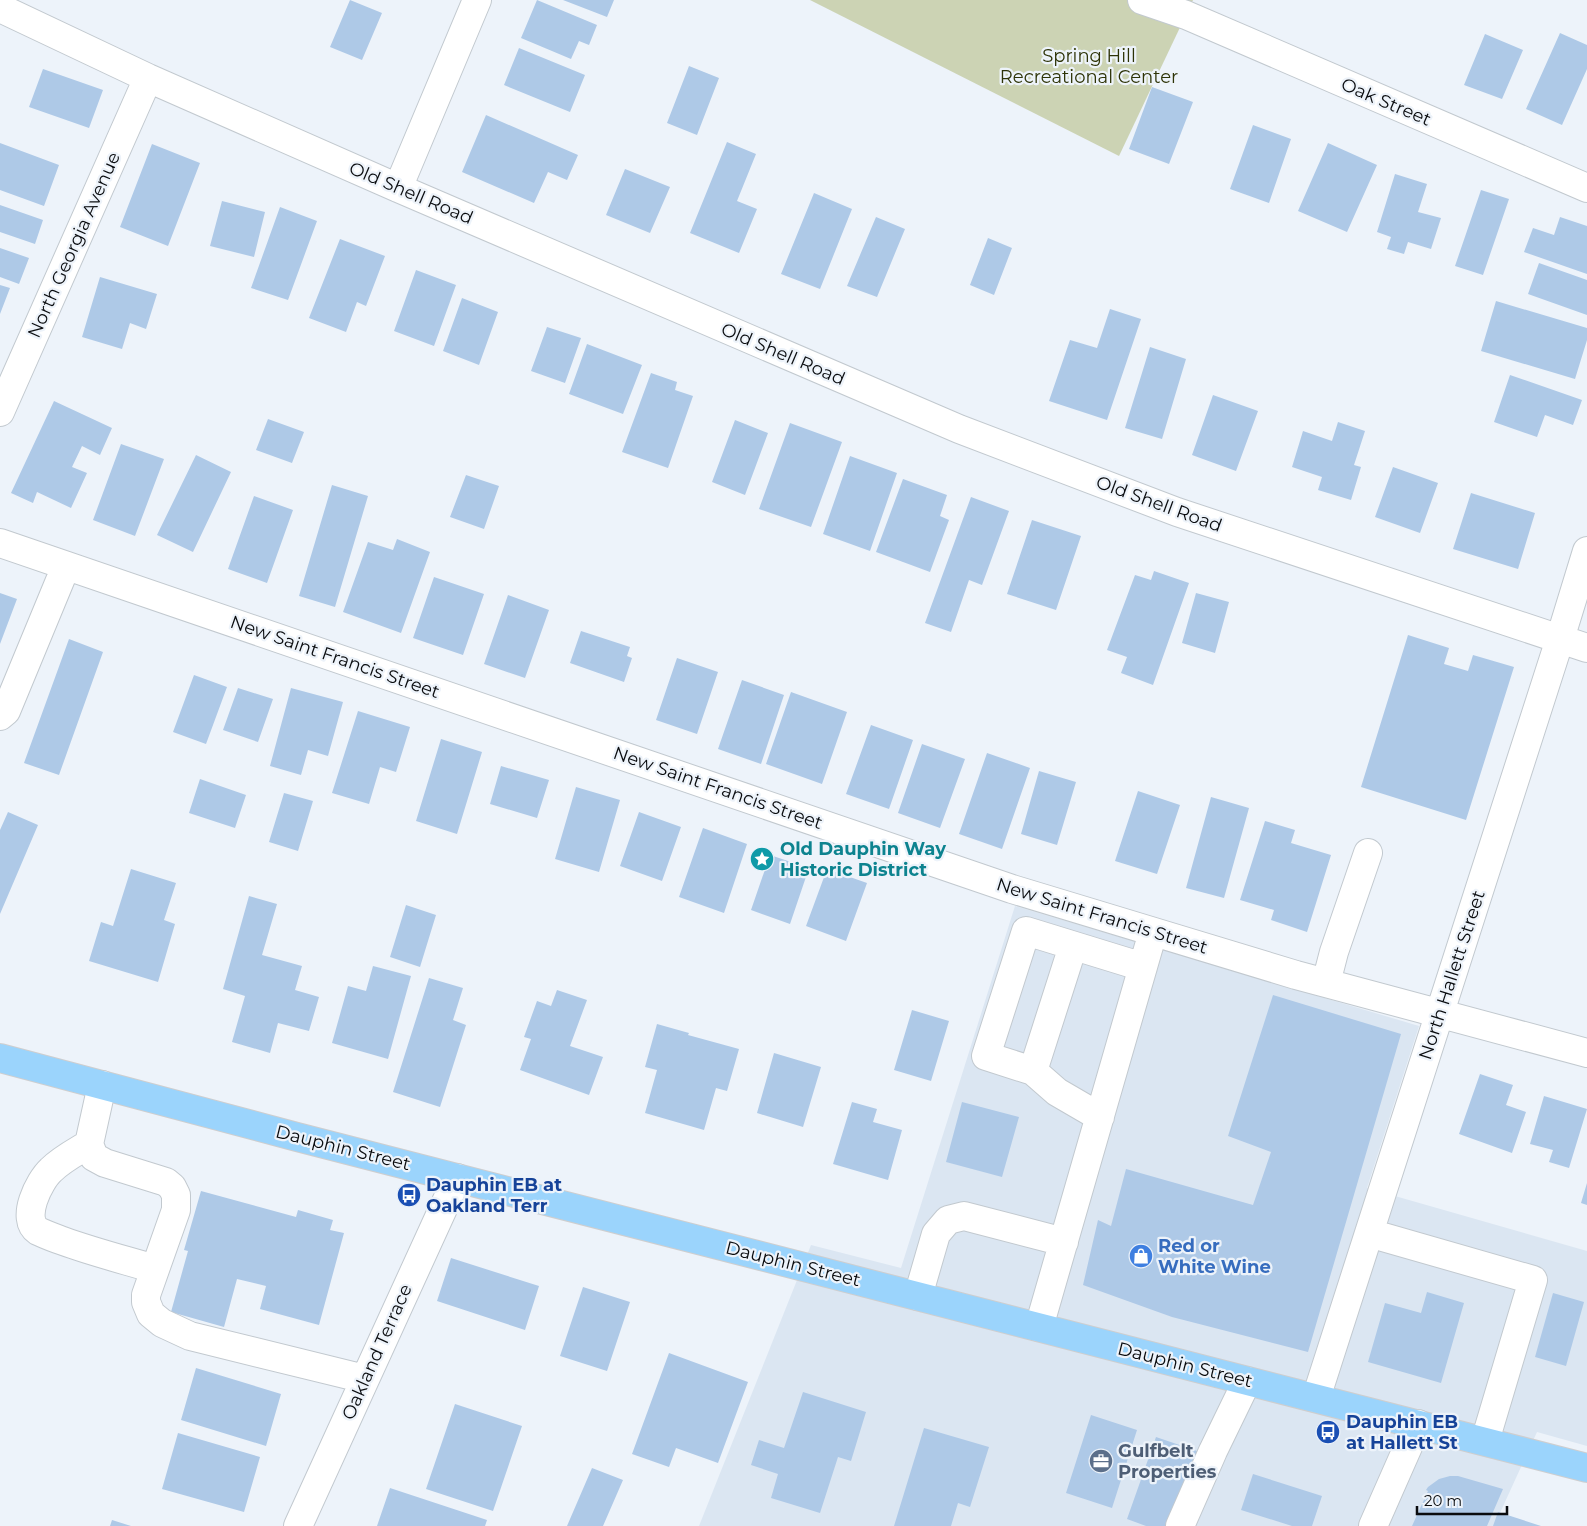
<svg xmlns="http://www.w3.org/2000/svg" width="1587" height="1526" font-family="Montserrat,sans-serif">
<rect width="100%" height="100%" fill="#edf3fa"/>
<path fill="#dbe6f2" d="M1015,906L1419,1026L1367,1188L1587,1251V1446L1537,1432L1494,1526H699L811,1245L901,1268Z"/>
<path fill="#ccd3b4" d="M810,0H1193L1119,156Z"/>
<path fill="#aec9e7" d="M350,0L382,13L362,60L330,47Z
M537,0L597,25L589,45L579,41L571,59L521,38Z
M563,0H614L607,17Z
M1560,33L1587,45V69L1562,125L1526,109Z
M1485,34L1523,50L1502,99L1464,85Z
M519,48L585,75L570,112L504,85Z
M689,66L719,78L697,135L667,123Z
M43,69L103,90L89,128L29,107Z
M1152,87L1193,102L1169,164L1129,149Z
M486,115L578,155L567,180L548,172L534,203L462,172Z
M1253,125L1291,139L1269,203L1230,189Z
M727,142L756,154L737,201L757,209L739,253L690,233Z
M0,143L59,165L44,206L0,190Z
M1328,143L1377,165L1347,232L1298,211Z
M152,144L200,163L168,246L120,227Z
M625,169L670,187L650,233L606,215Z
M1395,174L1427,184L1418,212L1441,218L1431,249L1408,242L1404,254L1387,249L1391,237L1377,232Z
M1481,190L1509,199L1483,275L1455,266Z
M814,193L852,209L820,289L781,274Z
M222,201L265,212L254,257L210,246Z
M0,205L43,220L35,244L0,232Z
M280,207L317,221L288,300L251,288Z
M876,217L905,229L877,297L847,286Z
M1560,217L1587,226V274L1524,252L1533,228L1554,235Z
M988,238L1012,248L994,295L970,285Z
M340,239L385,256L366,306L357,302L346,332L309,318Z
M0,248L29,258L19,284L0,277Z
M1539,263L1587,280V315L1528,294Z
M416,270L456,285L434,346L394,331Z
M100,277L157,294L146,329L130,323L122,349L82,337Z
M0,285L10,288L0,314Z
M462,298L498,312L479,365L443,351Z
M1496,301L1587,328V340L1575,379L1481,351Z
M1110,309L1141,319L1107,420L1049,401L1070,340L1097,348Z
M547,327L581,338L565,383L531,371Z
M587,344L642,365L623,414L569,394Z
M1150,347L1186,359L1162,439L1125,428Z
M651,373L677,382L675,390L693,396L668,468L622,452Z
M1510,375L1582,400L1573,425L1545,415L1537,437L1494,422Z
M1213,395L1258,411L1236,471L1192,455Z
M54,401L112,428L100,455L82,446L72,467L87,473L71,508L37,492L33,503L11,493Z
M268,419L304,432L292,463L256,450Z
M735,420L768,433L745,495L712,482Z
M1338,422L1365,431L1354,465L1361,467L1351,500L1318,490L1322,477L1292,467L1303,431L1332,441Z
M790,423L842,442L811,527L759,509Z
M121,444L164,459L135,536L93,520Z
M196,455L231,472L193,552L157,535Z
M850,456L897,473L870,551L823,534Z
M1393,467L1438,483L1420,533L1375,517Z
M466,475L499,486L484,529L450,517Z
M903,479L947,495L940,516L949,520L930,572L876,552Z
M332,485L368,496L335,607L299,596Z
M1471,493L1535,513L1518,569L1453,549Z
M254,496L293,510L267,583L228,569Z
M971,497L1009,511L982,585L969,580L951,632L925,623Z
M1032,520L1081,536L1056,610L1007,594Z
M397,539L430,552L401,633L343,612L368,542L393,550Z
M1154,571L1189,583L1153,685L1121,673L1127,657L1107,650L1135,575L1151,580Z
M434,577L484,594L463,655L413,638Z
M0,593L17,599L0,644Z
M1196,593L1229,602L1215,653L1182,643Z
M508,595L549,610L525,678L484,664Z
M581,631L630,647L627,656L632,658L624,682L570,663Z
M1408,635L1449,648L1444,664L1468,671L1473,655L1514,667L1466,820L1361,787Z
M69,639L103,652L59,775L24,763Z
M677,658L718,672L697,734L656,720Z
M194,675L227,687L206,744L173,732Z
M742,680L784,695L761,764L718,749Z
M238,688L273,699L258,742L223,730Z
M291,688L343,702L328,756L308,750L301,775L270,766Z
M791,692L847,712L822,784L766,764Z
M358,711L410,727L396,772L380,767L369,804L332,793Z
M871,725L913,740L889,809L846,794Z
M441,739L482,752L457,834L416,821Z
M922,744L965,759L940,828L898,813Z
M987,753L1030,768L1002,849L959,834Z
M501,766L549,780L537,818L490,804Z
M1039,771L1076,782L1057,845L1021,834Z
M200,779L246,795L235,828L189,813Z
M576,787L620,800L599,872L555,859Z
M1138,791L1180,805L1157,874L1115,861Z
M284,793L313,801L298,851L269,842Z
M1211,797L1249,808L1224,898L1186,888Z
M8,812L38,825L0,914V830Z
M639,812L681,827L662,881L620,866Z
M1265,821L1295,830L1291,843L1331,855L1307,932L1271,920L1274,910L1240,900Z
M703,828L747,844L724,913L679,897Z
M770,855L809,868L790,924L751,910Z
M131,869L176,883L164,920L175,924L158,982L89,961L101,922L113,926Z
M827,869L867,883L846,941L806,926Z
M249,896L277,904L262,955L302,966L295,990L319,997L309,1031L278,1023L270,1053L232,1042L245,996L223,989Z
M406,905L436,915L420,967L390,957Z
M373,966L411,976L388,1059L332,1043L348,986L366,991Z
M429,978L463,988L453,1020L466,1025L440,1107L393,1092Z
M557,990L587,1000L570,1046L603,1057L589,1095L520,1070L531,1039L524,1037L537,1001L551,1006Z
M1273,995L1401,1034L1308,1352L1172,1317L1083,1285L1098,1220L1111,1226L1126,1169L1253,1205L1271,1152L1228,1136Z
M912,1010L949,1021L931,1081L894,1070Z
M657,1024L689,1033L688,1035L739,1049L727,1091L716,1088L704,1130L645,1113L657,1070L645,1067Z
M774,1053L821,1067L803,1127L757,1113Z
M1480,1074L1513,1085L1506,1105L1526,1112L1512,1153L1459,1134Z
M1544,1096L1587,1109L1569,1168L1549,1162L1553,1150L1530,1144Z
M852,1102L877,1109L873,1122L902,1130L888,1180L833,1164Z
M962,1102L1019,1117L1002,1177L946,1162Z
M1587,1183V1205L1581,1203Z
M201,1191L296,1217L298,1210L333,1220L330,1230L344,1233L319,1325L260,1309L266,1286L237,1279L224,1327L171,1312L188,1251L184,1250Z
M451,1258L539,1286L525,1330L437,1301Z
M583,1287L630,1302L607,1371L560,1356Z
M1427,1292L1464,1303L1441,1383L1368,1362L1385,1303L1421,1313Z
M1553,1293L1584,1302L1566,1366L1535,1357Z
M669,1353L748,1382L718,1463L676,1448L669,1467L632,1454Z
M196,1368L281,1394L266,1446L181,1420Z
M803,1392L866,1412L851,1461L838,1457L820,1513L771,1498L778,1474L751,1465L759,1440L784,1448Z
M455,1404L522,1426L493,1511L426,1489Z
M1091,1415L1137,1430L1112,1508L1066,1493Z
M924,1428L989,1447L970,1507L958,1503L951,1526H894Z
M178,1433L260,1457L244,1512L162,1489Z
M1156,1437L1203,1453L1174,1526H1146L1127,1519Z
M592,1468L623,1480L603,1526H567Z
M1253,1474L1322,1496L1312,1526H1292L1241,1510Z
M1450,1476H1458L1503,1489L1487,1526H1412L1428,1491L1426,1490L1428,1487L1439,1479Z
M390,1488L487,1520L485,1526H377Z
M1498,1512L1541,1526H1493Z
M112,1520L131,1526H110Z"/>
<g fill="none" stroke-linecap="round" stroke-linejoin="round">
<g stroke="#c2c9cf" stroke-width="30">
<path id="minor" d="M1142,0L1186,15L1587,188
M0,8L148,78L398,188L959,429L1177,512L1587,648
M398,188L477,0
M0,412L148,78
M0,543L1012,889L1296,975L1587,1053
M0,716L6,711L66,566
M1326,983L1334,952L1368,853
M1033,1071L1073,946
M102,1085L89,1144L94,1157L105,1163L166,1182L172,1187L176,1195V1210L146,1295V1302L151,1314L162,1323L190,1336L365,1379
M1100,1117L1057,1092L1033,1071L986,1056L1026,931L1143,967
M89,1144C76,1152 62,1159 51,1170C39,1181 20,1219 38,1231C46,1235 55,1238 63,1241C93,1252 125,1260 155,1269
M1369,1233L1533,1280L1485,1441
M918,1296L936,1234L948,1220L964,1216L1064,1242
M1039,1327L1153,932
M1316,1398L1560,639L1587,551
M298,1526L457,1178
M1180,1526L1213,1451L1247,1381
M1373,1526L1418,1424"/>
</g>
<g stroke="#cececf" stroke-width="30">
<path id="major" d="M0,1058L297,1137L1587,1468"/>
</g>
<use href="#minor" stroke="#fff" stroke-width="28"/>
<use href="#major" stroke="#9bd4fc" stroke-width="28"/>
</g>
<defs>
<g id="sight-disc" transform="scale(1.25)"><circle r="9.5" fill="#0f9aa8" stroke="#edf3fa"/><path d="M0-6L1.8-2.2L6-1.7L2.9 1.2L3.7 5.4L0 3.3L-3.7 5.4L-2.9 1.2L-6-1.7L-1.8-2.2Z" fill="#fff"/></g>
<g id="bus-disc" transform="scale(1.25)"><circle r="9.5" fill="#1a4fb4" stroke="#edf3fa"/><path d="M-5-6H5V4H4V6H2V4H-2V6H-4V4H-5ZM-3.5-4V0h7V-4ZM-3.5 1.2v1.5H-2V1.2ZM2 1.2v1.5H3.5V1.2Z" fill="#fff"/></g>
<g id="shop-disc" transform="scale(1.25)"><circle r="9.5" fill="#3f7fe0" stroke="#edf3fa"/><path d="M-5-2.5h2.3a2.7 3.5 0 0 1 5.4 0H5L5.5 6h-11ZM-1.5-2.5h3a1.5 2.3 0 0 0-3 0Z" fill="#fff"/></g>
<g id="office-disc" transform="scale(1.25)"><circle r="9.5" fill="#5c6f8a" stroke="#edf3fa"/><path d="M-6-3h4V-5.5h4V-3h4V5H-6ZM-1-4.5V-3h2v-1.5ZM-6 0V1H6V0Z" fill="#fff"/></g>
</defs>
<g fill-rule="evenodd">
<use href="#sight-disc" x="762" y="859"/>
<use href="#bus-disc" x="409" y="1195"/>
<use href="#shop-disc" x="1141" y="1256"/>
<use href="#bus-disc" x="1328" y="1432"/>
<use href="#office-disc" x="1101" y="1461"/>
</g>
<g text-anchor="middle" dominant-baseline="central" stroke-width="4.5" stroke-linejoin="round" paint-order="stroke">
<g font-size="18" fill="#2d3306" stroke="#edf3fa">
<text x="1089" y="56">Spring Hill<tspan x="1089" dy="21">Recreational Center</tspan></text>
</g>
<g font-size="18" fill="#090b0e" stroke="#edf3fa">
<text transform="translate(1386 102) rotate(23)">Oak Street</text>
<text transform="translate(411 193) rotate(23)">Old Shell Road</text>
<text transform="translate(74 245) rotate(-66)">North Georgia Avenue</text>
<text transform="translate(783 354) rotate(23)">Old Shell Road</text>
<text transform="translate(1159 504) rotate(20)">Old Shell Road</text>
<text transform="translate(335 657) rotate(19)">New Saint Francis Street</text>
<text transform="translate(718 788) rotate(19)">New Saint Francis Street</text>
<text transform="translate(1102 916) rotate(17)">New Saint Francis Street</text>
<text transform="translate(1452 975) rotate(-72)">North Hallett Street</text>
<text transform="translate(343 1148) rotate(14)">Dauphin Street</text>
<text transform="translate(793 1264) rotate(14)">Dauphin Street</text>
<text transform="translate(377 1352) rotate(-66)">Oakland Terrace</text>
<text transform="translate(1185 1365) rotate(14)">Dauphin Street</text>
</g>
<g font-size="18" font-weight="bold" fill="#0d838f" stroke="#edf3fa" text-anchor="start">
<text x="780" y="849">Old Dauphin Way<tspan x="780" dy="21">Historic District</tspan></text>
</g>
<g font-size="18" font-weight="bold" fill="#164399" stroke="#edf3fa" text-anchor="start">
<text x="426" y="1185">Dauphin EB at<tspan x="426" dy="21">Oakland Terr</tspan></text>
<text x="1346" y="1422">Dauphin EB<tspan x="1346" dy="21">at Hallett St</tspan></text>
</g>
<g font-size="18" font-weight="bold" fill="#366cbe" stroke="#edf3fa" text-anchor="start">
<text x="1158" y="1246">Red or<tspan x="1158" dy="21">White Wine</tspan></text>
</g>
<g font-size="18" font-weight="bold" fill="#4e5e75" stroke="#edf3fa" text-anchor="start">
<text x="1118" y="1451">Gulfbelt<tspan x="1118" dy="21">Properties</tspan></text>
</g>
</g>
<path d="M1417 1506v8h90v-8" fill="none" stroke="#090b0e" stroke-width="2.5"/>
<text x="1424" y="1506" font-size="15" fill="#090b0e" stroke="#edf3fa" stroke-width="4" paint-order="stroke">20 m</text>
</svg>
